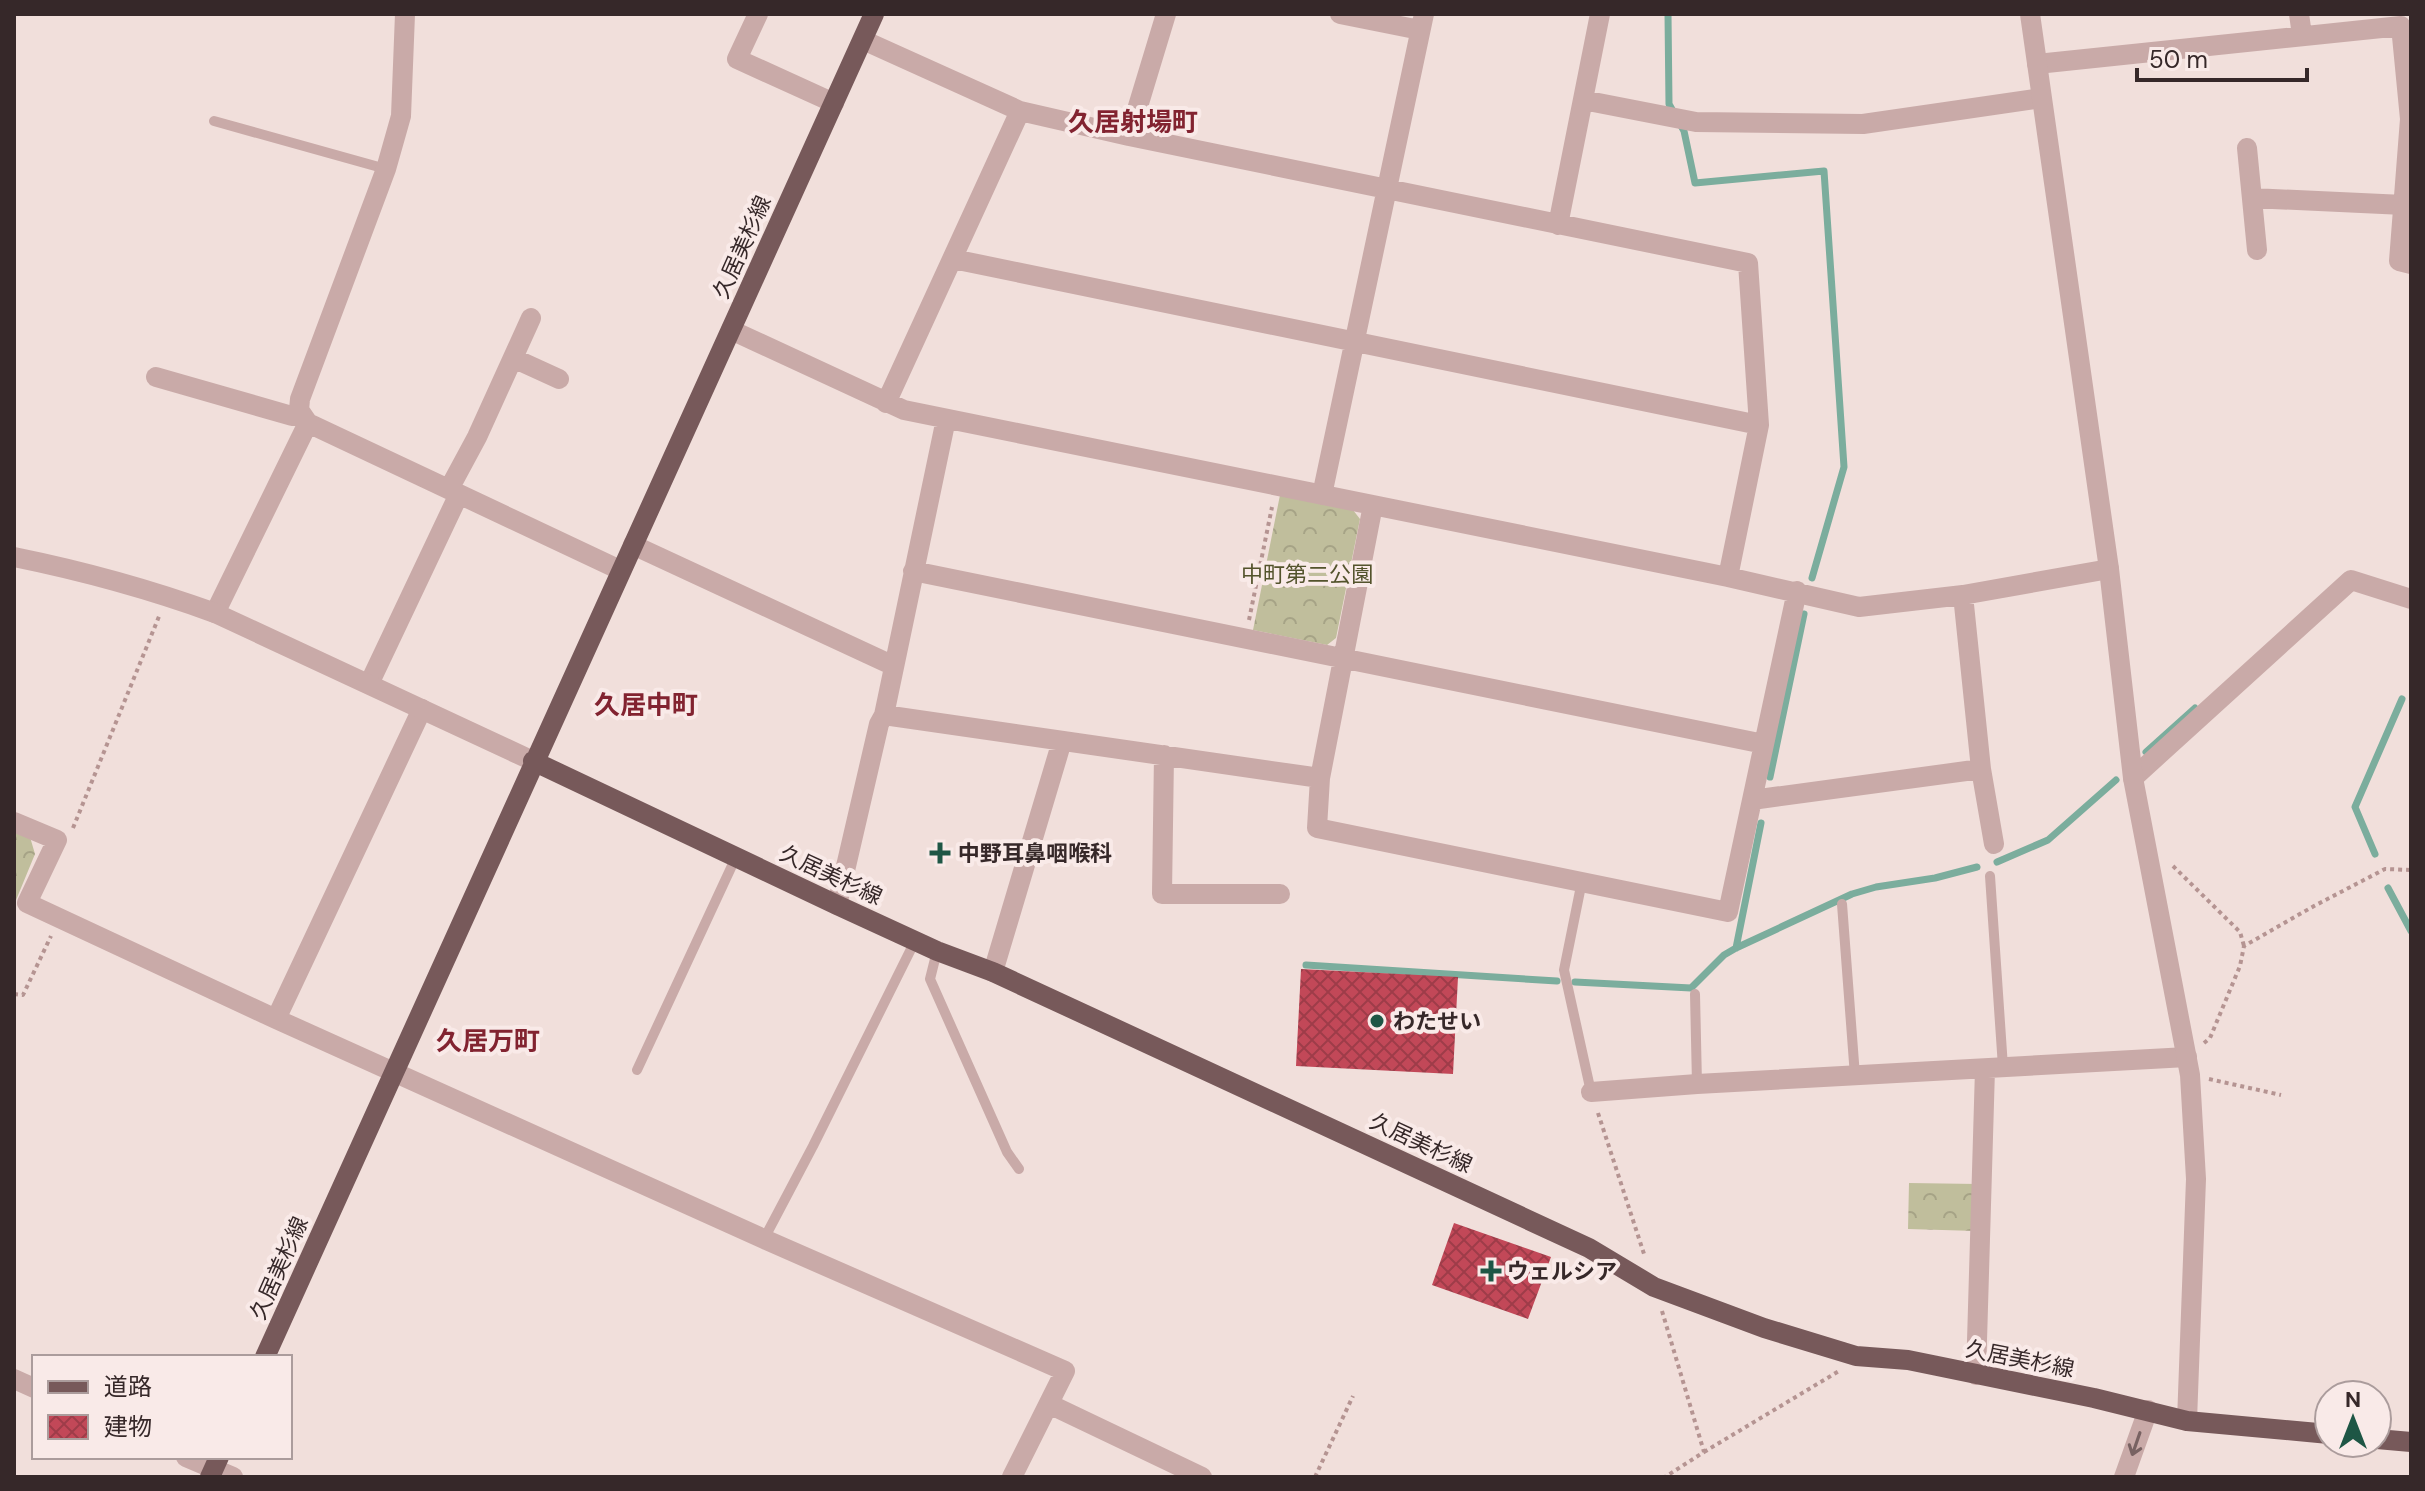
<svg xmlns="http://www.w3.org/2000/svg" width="2425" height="1491" font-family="'DM Sans','Noto Sans JP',sans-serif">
<defs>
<pattern id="forest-crowns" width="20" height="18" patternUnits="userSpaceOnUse" patternTransform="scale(2)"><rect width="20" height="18" fill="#c0be9c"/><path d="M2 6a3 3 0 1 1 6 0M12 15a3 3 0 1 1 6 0" fill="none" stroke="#a6a386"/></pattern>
<pattern id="building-cross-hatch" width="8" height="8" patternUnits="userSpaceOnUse" patternTransform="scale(2)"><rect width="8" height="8" fill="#c24858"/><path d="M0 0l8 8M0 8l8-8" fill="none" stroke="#9e3c49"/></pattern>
</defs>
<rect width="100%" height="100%" fill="#f1dfdb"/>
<path fill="url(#forest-crowns)" d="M1280,495L1353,510L1360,519L1336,638L1327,645L1253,630Z
M14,830L30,837L35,854L14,905Z
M1909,1183L1978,1184L1976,1231L1908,1229Z"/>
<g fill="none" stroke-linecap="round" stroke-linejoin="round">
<path stroke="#7bad9d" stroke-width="7" d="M1668,14L1669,104L1684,131L1695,183L1824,171L1844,467L1812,578
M2146,752L2195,708
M1770,777L1804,614
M2375,854L2355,807L2402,699
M1997,862L2048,840L2116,780
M2388,888L2411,931
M1736,948L1761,823
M1306,965L1557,981
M1575,982L1691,988L1724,955L1736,948L1852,894L1876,887L1935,878L1977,867"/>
</g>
<path fill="url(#building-cross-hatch)" d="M1301,969L1458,977L1453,1074L1296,1066Z
M1454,1223L1551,1257L1528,1319L1432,1285Z"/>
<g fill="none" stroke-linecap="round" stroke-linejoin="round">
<path stroke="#b59492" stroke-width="4" stroke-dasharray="4 4" stroke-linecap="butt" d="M1249,620L1272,507
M73,828L160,614
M2173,866L2240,932L2244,946
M14,994L23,995L51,936
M2204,1043L2210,1038L2240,966L2244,946L2314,906L2385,869L2411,870
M2209,1079L2281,1095
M1598,1113L1645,1257
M1662,1311L1704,1452L1665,1477
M1704,1452L1839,1371
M1315,1477L1353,1396"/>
<path stroke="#c9aaa8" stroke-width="10" d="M214,121L386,169
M1990,876L2003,1067
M1582,881L1564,970L1591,1092
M1842,904L1855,1076
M937,951L930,979L1007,1152L1019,1169
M1695,994L1697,1084
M637,1070L736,857
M764,1239L813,1146L915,941"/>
<path stroke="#c9aaa8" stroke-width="20" d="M405,14L401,116L386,169L300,399L299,410L308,423L620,570
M758,14L737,59L834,103
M1340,14L1420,30
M2299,14L2302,35
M863,40L1020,111L1129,136L1748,263L1759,425L1728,577
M2037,64L2401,26L2410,119L2399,261L2411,264
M1583,100L1696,122L1863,124L2041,98
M1129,136L1166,14
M2247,148L2257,250
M2252,198L2404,205
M1558,225L1600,14
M953,259L1759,425
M731,330L904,410L1728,577L1859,607L1963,595L2109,569
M513,358L559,379
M156,377L292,416L302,415
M886,403L1020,111
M449,489L477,437L531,318
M1322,495L1424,14
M1373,505L1320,778L1317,828L1728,912L1752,800L1981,769L1963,595
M633,545L894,666
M913,571L1764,744
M215,613L308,423
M369,684L459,494
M884,715L1320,778
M1164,755L1162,894H1280
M1981,769L1994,844
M2133,778L2351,580L2411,599
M1752,800L1797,591
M14,822L57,840L27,903L276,1019L764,1239L1065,1371L1012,1477
M837,905L879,724L884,715L946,419
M993,972L1062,741
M276,1019L422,709
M1591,1092L1697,1084L2187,1057
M1976,1375L1985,1069
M14,1379L34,1388
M1049,1404L1202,1477
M186,1457L233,1477
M2124,1477L2148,1410"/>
<path stroke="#c9aaa8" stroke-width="20" d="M2030,14L2109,569L2133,778L2190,1075L2196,1179L2187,1421
M14,557C83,571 149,589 215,613L533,761"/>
<path stroke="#77595a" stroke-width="20" d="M533,761L837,905L937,951L993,972L1589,1248L1654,1287L1764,1328L1856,1356L1908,1360L2094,1398L2187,1421L2329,1434
M265,1357L874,14
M2377,1439L2411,1442
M210,1477L219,1457"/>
</g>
<defs><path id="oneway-shaft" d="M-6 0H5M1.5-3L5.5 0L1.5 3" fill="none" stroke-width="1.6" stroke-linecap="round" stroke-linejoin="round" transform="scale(2)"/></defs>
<use stroke="#786262" href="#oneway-shaft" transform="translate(2136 1444) rotate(109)"/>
<g fill="#1e5645" stroke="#f9eae8" stroke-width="3">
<path d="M936 841h8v8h8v8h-8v8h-8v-8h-8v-8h8z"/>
<circle cx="1377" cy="1021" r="8"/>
<path d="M1487 1259h8v8h8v8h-8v8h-8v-8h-8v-8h8z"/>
</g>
<g text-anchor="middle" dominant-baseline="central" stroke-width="8" stroke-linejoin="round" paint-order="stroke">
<g font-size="22" fill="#362829" stroke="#f9eae8">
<text transform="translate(742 247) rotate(-66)">久居美杉線</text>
<text transform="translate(831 875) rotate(25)">久居美杉線</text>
<text transform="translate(1421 1143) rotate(25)">久居美杉線</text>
<text transform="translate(279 1268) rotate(-66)">久居美杉線</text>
<text transform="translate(2020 1359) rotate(11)">久居美杉線</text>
</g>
<g font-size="22" fill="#53532c" stroke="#f9eae8">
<text x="1307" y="574">中町第二公園</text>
</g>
<g font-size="22" font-weight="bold" fill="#362829" stroke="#f9eae8" text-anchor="start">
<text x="958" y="853">中野耳鼻咽喉科</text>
<text x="1393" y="1021">わたせい</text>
<text x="1507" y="1271">ウェルシア</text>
</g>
<g font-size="26" font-weight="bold" fill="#822330" stroke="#f9eae8">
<text x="1133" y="122">久居射場町</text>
<text x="646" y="705">久居中町</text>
<text x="488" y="1041">久居万町</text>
</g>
</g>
<rect width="2425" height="1491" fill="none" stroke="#362829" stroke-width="32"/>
<rect x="32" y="1355" width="260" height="104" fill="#f9eae8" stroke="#ab9c9c" stroke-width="2"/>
<rect x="48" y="1381" width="40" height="12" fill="#77595a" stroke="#ab9c9c" stroke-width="2"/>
<text x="104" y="1395" font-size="24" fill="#362829">道路</text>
<rect x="48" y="1415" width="40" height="24" fill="url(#building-cross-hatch)" stroke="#ab9c9c" stroke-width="2"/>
<text x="104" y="1435" font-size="24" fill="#362829">建物</text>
<g transform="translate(2353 1419)"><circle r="38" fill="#f9eae8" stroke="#ab9c9c" stroke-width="2"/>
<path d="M0-6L14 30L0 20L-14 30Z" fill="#1e5645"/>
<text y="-12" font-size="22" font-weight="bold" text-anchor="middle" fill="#362829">N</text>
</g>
<path d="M2137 68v12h170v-12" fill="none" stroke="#362829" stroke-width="4"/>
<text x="2149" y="68" font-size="24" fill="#362829" stroke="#f9eae8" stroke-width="6" paint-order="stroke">50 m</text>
</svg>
